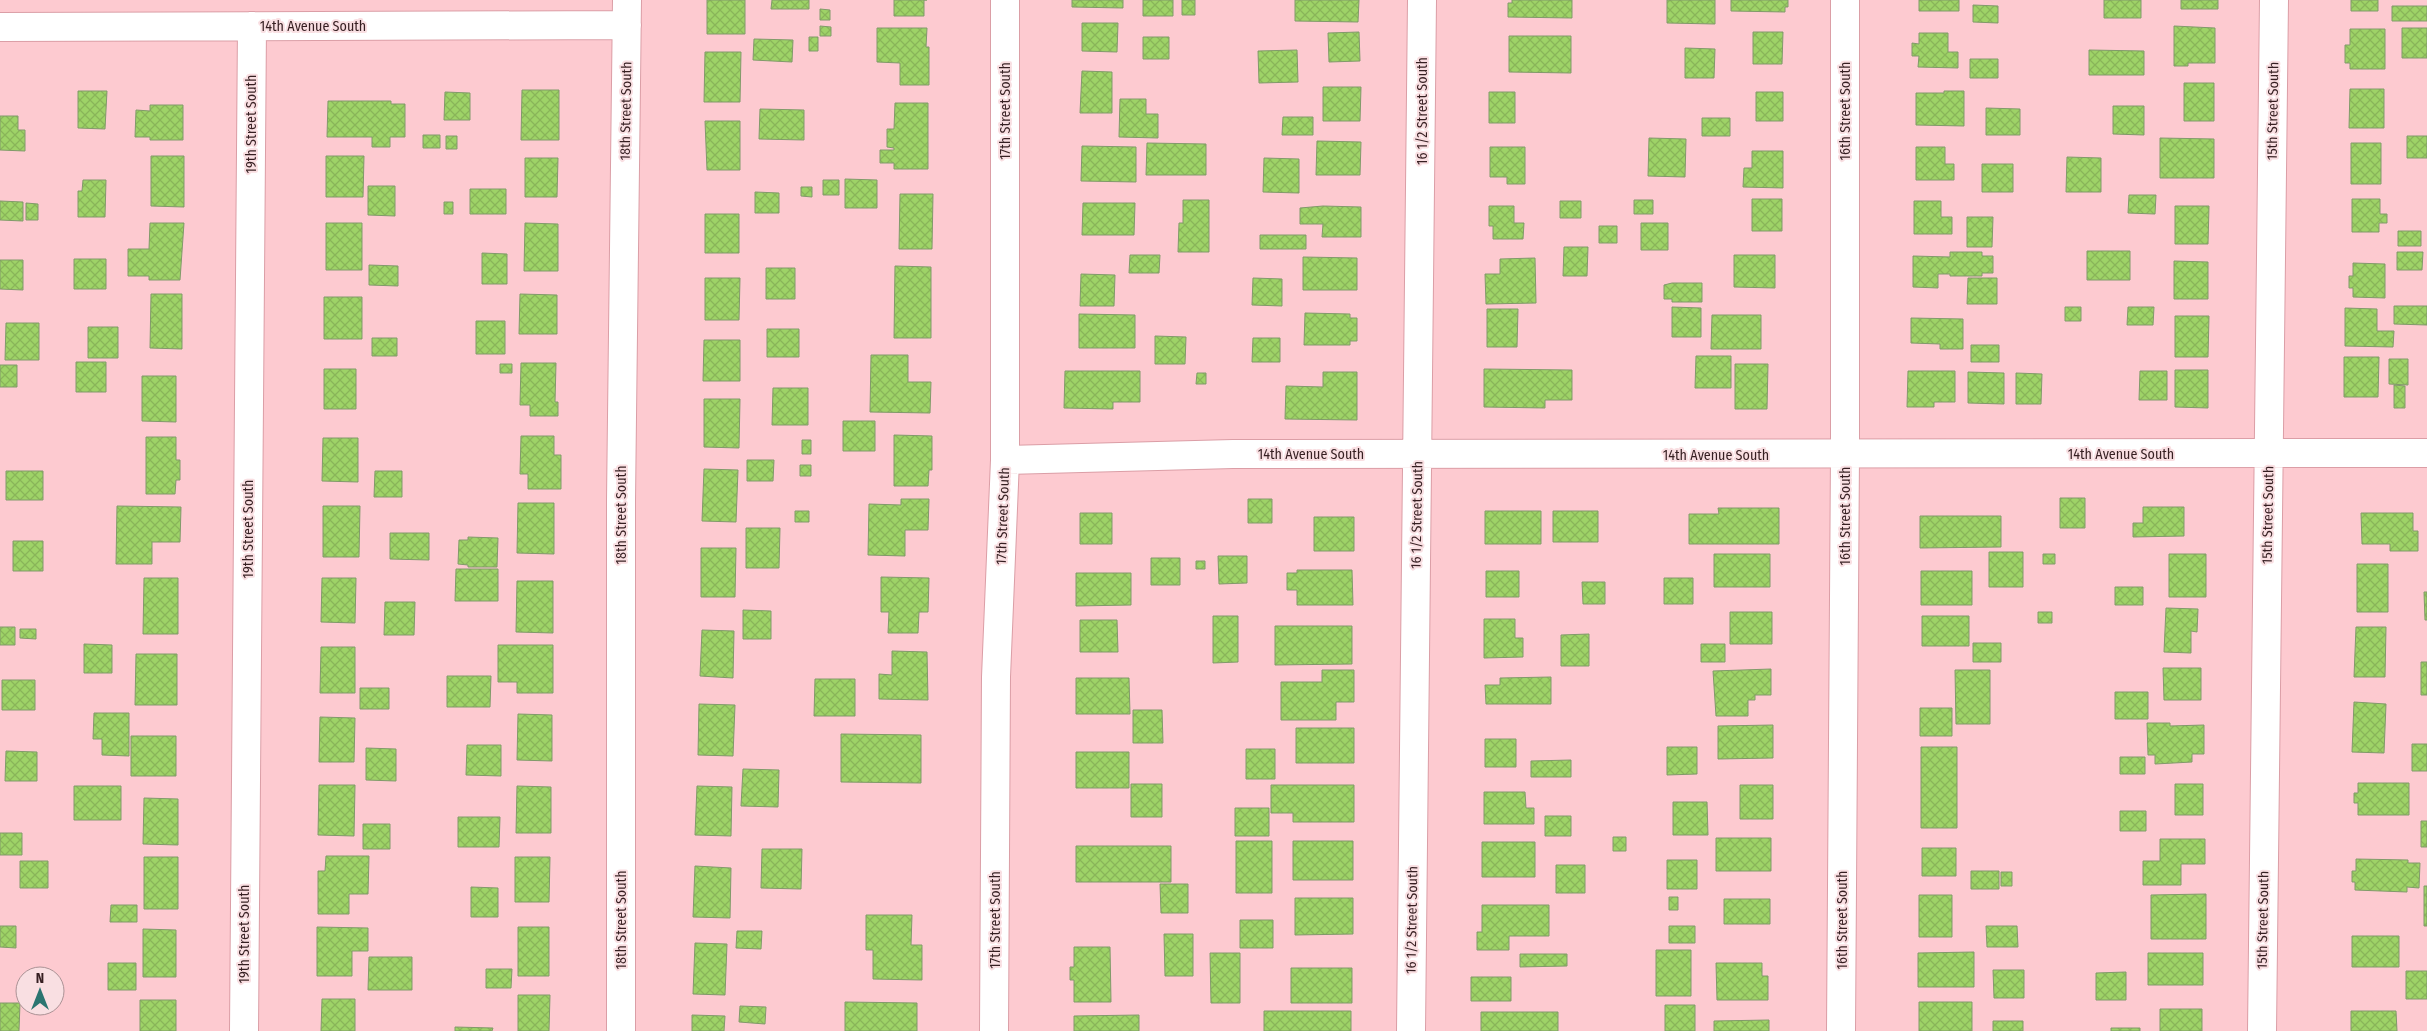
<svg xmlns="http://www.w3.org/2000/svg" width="2427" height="1031" font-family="'Fira Sans Condensed',sans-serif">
<defs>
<pattern id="building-cross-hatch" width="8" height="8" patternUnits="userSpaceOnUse" patternTransform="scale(1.25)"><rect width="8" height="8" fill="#9ed367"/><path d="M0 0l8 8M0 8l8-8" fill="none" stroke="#89b559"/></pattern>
</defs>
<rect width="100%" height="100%" fill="#fdcad0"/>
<path fill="url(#building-cross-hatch)" stroke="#819a6a" d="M707,0H745V34H707Z
M772,0H809V9H771Z
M894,0H927H924V16H894Z
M1072,0H1123V8L1072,7Z
M1143,0H1173V16H1143Z
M1182,0H1195V15H1182Z
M1295,0H1359L1358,22L1295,21Z
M1512,0H1572V18L1508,17V3H1512Z
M1667,0H1715V24L1667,23Z
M1731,0H1788V7H1785V12L1731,11Z
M1919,0H1959V11H1919Z
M2104,0H2141V18H2104Z
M2181,0H2218V9H2181Z
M2351,0H2378V11H2351Z
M1973,5L1998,6V23L1973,22Z
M2392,6H2427V21H2392Z
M820,9L830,10V20H820Z
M1082,23H1118L1117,52L1082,51Z
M820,26L831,27V36H820Z
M2174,26L2215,28V63H2188V66H2174Z
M877,28H927L926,47H929V85H900V63L877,62Z
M2402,28H2427V58H2402Z
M2350,29H2385V69H2350V63H2345V45H2350Z
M1359,32L1360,61L1329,62L1328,33Z
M1753,32H1783L1782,64H1753Z
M1919,33H1948V52H1958V68L1918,67L1919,56H1912V43L1919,44Z
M1509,36H1571V73L1509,72Z
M809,37H818V51H809Z
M1143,37H1169V59H1143Z
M754,39L793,40L792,62L753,60Z
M1685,48L1715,49L1714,78H1685Z
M1297,50L1298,82L1259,83L1258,51Z
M2089,50L2144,51V75H2089Z
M705,52H741L740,102H704Z
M1970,59H1998V78H1970Z
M1082,71L1112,72V113H1080Z
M2184,83H2214V121H2184Z
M1323,87H1361L1360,121H1323Z
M2350,89H2384V128H2349Z
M522,90H559V140H521Z
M78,91H107L105,129L78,128Z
M1944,91H1964V126L1916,125V93H1944Z
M445,92L470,93V120H444Z
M1489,92H1515V123H1489Z
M1756,92H1783V121H1756Z
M1120,99H1146V114H1158V138L1119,137Z
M328,101H391V104H405V137H390V147H372V137H327Z
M895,103H928V169H894V163H880V150H894V148L887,147V129H894Z
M150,105H183V140H150V137H135L136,110L150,111Z
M2113,106H2144V135L2113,134Z
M1986,108L2020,109V135H1986Z
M760,109L804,110V140L759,139Z
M0,116H18V130H25V151L0,150Z
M1283,117H1313V135H1282Z
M1702,118H1730V136H1702Z
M705,121H740V170H707Z
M423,135H440V148H423Z
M446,136H457V149H446Z
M2407,136H2427V158H2407Z
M1649,138L1686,139L1685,177L1648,176Z
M2160,138L2214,139V178H2160Z
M1317,141L1361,142L1360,175H1316Z
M1147,143L1206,144V175H1146Z
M2351,143H2381V184H2351Z
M1082,146L1136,147V182L1081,181Z
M1490,147H1525V184H1507V177H1490Z
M1916,147H1945V164H1954V180H1916Z
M1752,151H1783V188L1743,187L1744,168H1752Z
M151,156H184V207L151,206Z
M326,156H364L363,197H326Z
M2067,157L2101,158V192H2066Z
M525,158H558L557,197H525Z
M1264,158L1299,159V193L1263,192Z
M1982,164H2013V192H1982Z
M845,179L877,180V208H845Z
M83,180H106L105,217H78V191H82Z
M823,180H839V195H823Z
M368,186H395V216L368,215Z
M801,187H812V197L801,196Z
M470,189H506V214H470Z
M755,192L779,193V213H755Z
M900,194H933L932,249H899Z
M2129,195H2156L2155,214L2128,213Z
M1752,199H1782V231H1752Z
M2352,199H2380V214H2387V223H2379V232H2352Z
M1183,200H1209V252H1178L1179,223H1183Z
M1634,200H1653V214H1634Z
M0,201L23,202V221L0,220Z
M1560,201H1581V218H1560Z
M1914,201H1941V217H1952V234H1914Z
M444,202H453V214H444Z
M26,203L38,204V220H26Z
M1083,203H1135L1134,235H1082Z
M1323,206L1361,207V237H1322L1323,224H1300V208Z
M1489,206H1514V223H1524L1523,239H1493V226H1489Z
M2175,206H2209L2208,244H2175Z
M705,214H739V253H705Z
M1967,217H1993L1992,247H1967Z
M150,223H184L180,280H149V276H128V249H149Z
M326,223H362V270H326Z
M525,223L558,224V271H524Z
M1641,223H1668V250H1641Z
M1599,226H1617V243H1599Z
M2398,231H2421V246H2398Z
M1260,235H1306V249H1260Z
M1564,247H1588L1587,276H1563Z
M2087,251H2130V280H2087Z
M1950,252H1982V256H1993V273H1982V276H1950V274H1938V288L1913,287V256L1950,257Z
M2397,252H2423L2422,270H2397Z
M482,253L507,254V284H482Z
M1130,255H1160L1159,273H1129Z
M1734,255H1775V288L1734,287Z
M1303,257L1357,258V290H1303Z
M1535,258L1536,303L1486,304L1485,274H1500V259Z
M74,259H106V289H74Z
M0,260H23V290L0,289Z
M2174,261L2208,262V299H2174Z
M2353,263L2385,264V298L2353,297V288H2349V276H2353Z
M369,265L398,266V286L369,285Z
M895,266L931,267V338H894Z
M766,268H795V299H766Z
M1081,274L1115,275L1114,306H1080Z
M705,278H740L739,320H705Z
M1253,278L1282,279V306L1252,305Z
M1968,278H1997V304H1967Z
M1672,283H1702V302H1672V299H1664V285Z
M151,294H182V349L150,348Z
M520,294L557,295V334H519Z
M324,297H362V339H324Z
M2394,306H2427V325L2394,324Z
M1672,307L1701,308V337H1672Z
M2065,307H2081V321H2065Z
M2128,307H2154L2153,325H2127Z
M2345,308L2377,309V331H2394L2393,347L2345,346Z
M1487,309H1518L1517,347H1487Z
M1305,313L1350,314V318H1357V341H1350V345H1304Z
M1079,314L1135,315V348H1079Z
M1712,315H1761V349H1711Z
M2175,316H2209L2208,357H2175Z
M1911,318L1963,319V349H1940V344L1911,343Z
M476,321H505V354H476Z
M6,323H39V360H5Z
M88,327H118V358H88Z
M767,329H799V357H767Z
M1155,336L1186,337L1185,364H1155Z
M372,338H397V356H372Z
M1253,338H1280V362H1252Z
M704,340H740V381H703Z
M1971,345H1999V362H1971Z
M871,355H908V382H931L930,413L870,412Z
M1696,356H1731V388H1695Z
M2344,357H2379L2378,397H2344Z
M2389,359H2408V385L2389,384Z
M76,362H106V392H76Z
M521,363H556L555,402H558V416H530V405H520Z
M500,364H512V373H500Z
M1735,364H1768L1767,409H1735Z
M0,365H17V387H0Z
M324,369H356V409H324Z
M1484,369L1572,370V400H1545V408L1484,407Z
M2175,370H2208V408L2175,407Z
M1065,371H1140V402H1113V409L1064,408Z
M1908,371H1955V402H1934V407H1907Z
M2140,371H2167V400H2139Z
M1323,372H1357V420L1285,419L1286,386L1323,387Z
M1968,372L2004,373V404L1968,403Z
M1197,373H1206V384H1196Z
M2016,373L2042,374L2041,404H2016Z
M142,376H176V422L142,421Z
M2394,385L2405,386V408H2394Z
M773,388H808V425H772Z
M704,399H740L739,448L704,447Z
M843,421H875V451H843Z
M894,435L932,436V470H929L928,486H894Z
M521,436H554V455H561V489H528V474H520Z
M146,437H176V460H180V480H176L175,494H146Z
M323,438H358V482L322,481Z
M802,440H811V454H802Z
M747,460H774L773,481H747Z
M800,465H811V476H800Z
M704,469L738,470L736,522L702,521Z
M6,471H43V500H6Z
M375,471H402V497H374Z
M2060,498H2085V528H2060Z
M901,499H929L928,530H905V556L868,555L869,504L901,505Z
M1248,499H1272V523H1248Z
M518,503H554V554L517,553Z
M117,506L181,507L180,542H152V564H116Z
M323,506H360L359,557H323Z
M2143,507H2184V536L2133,537V523H2143Z
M1718,508H1779V544H1689V514H1719Z
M795,511H809V522H795Z
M1485,511H1541V544H1485Z
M1553,511H1598V542H1553Z
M1080,513H1112V544H1080Z
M2361,513H2413V531H2418V551H2390V544H2362Z
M1920,516H2001V547L1920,548Z
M1314,517H1354V551H1314Z
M746,528H780L779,568H746Z
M390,533H429V560L390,559Z
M468,537L498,538L497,567H468V565L458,564L459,540H468Z
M13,541H43V571H13Z
M701,548H736L735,597H701Z
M1989,552H2023V587H1989Z
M1714,554H1770V587H1714Z
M2043,554H2055V564H2043Z
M2169,554H2206V597H2169Z
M1218,556H1247V583L1219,584Z
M1151,558H1180V585H1151Z
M1196,561H1205V569H1196Z
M2357,564H2388V612H2357Z
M456,569H498V601H455Z
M1297,570H1352L1353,605H1297V590H1287V573H1297Z
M1486,571H1519V597H1486Z
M1921,571H1972V605H1921Z
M1076,573H1131V605L1076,606Z
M881,577L929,578L928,612H919L918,633H888L889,612H881Z
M144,578H178V634H143Z
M322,578H356L355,623L321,622Z
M1664,578H1693V604H1664Z
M517,581H553V633L516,632Z
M1582,582H1605V604H1583Z
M2115,587H2143V605H2115Z
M2424,592H2427V620H2425Z
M385,602H415L414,635H384Z
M2166,608L2198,609L2197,632L2191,631V653L2164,652Z
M743,610L771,611V639H743Z
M1730,612H1772V644H1730Z
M2038,612H2052V623H2038Z
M1213,616H1238V662L1213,663Z
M1922,616H1969V646H1922Z
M1484,619H1515V638H1523V657L1484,658Z
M1080,620H1117L1118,652H1080Z
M1275,626H1352V664L1275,665Z
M0,627H15V645H0Z
M2356,627H2386L2385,677H2354Z
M20,629H36V639L20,638Z
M702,630L734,631L733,678L700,676Z
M1589,634V666H1561V635Z
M1973,643H2001V662H1973Z
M84,644L112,645V673H84Z
M1701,644H1725V662H1701Z
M498,645H553V693H517V682H498Z
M321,647H355V693H320Z
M892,651L927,652L928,700L879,699V674L892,675Z
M136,654H177V705H135Z
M2421,662H2427V695H2421Z
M2163,668H2201V700H2164Z
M1771,669V695H1755V700H1748V716H1716L1713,671Z
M1322,670H1354V702H1336V720H1281V682H1322Z
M1955,670H1990V724H1956Z
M447,676H491L490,707H447Z
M1551,677V704H1486L1485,685H1500V678Z
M1076,678H1129L1130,714H1076Z
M815,679H855V716H814Z
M2,680H35V710H2Z
M360,688H389V709H360Z
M2115,692H2148V719H2115Z
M2354,702L2386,704L2384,753L2352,752Z
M699,704L735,705L733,756L698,755Z
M1920,708H1952V736H1920Z
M1133,710H1162L1163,743H1133Z
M94,713H129V756L102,755V739H93Z
M518,714L552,715V761L517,760Z
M320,717L355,718L354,762H319Z
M2147,723H2170V726L2204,725V754H2192V762L2155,764V755H2148Z
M1773,725V758L1718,759V726Z
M1296,728H1354V763H1296Z
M841,734L921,735V783L841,782Z
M131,736H176V776H131Z
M1485,739H1516V767H1485Z
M2412,744H2427V771H2412Z
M467,745H501V776L466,775Z
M1667,747H1697V774L1667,775Z
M1921,747H1957V828H1921Z
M366,748L396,749V781L366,780Z
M1246,749H1275V779H1246Z
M6,751L37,752V781H5Z
M1076,752H1129V788H1076Z
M2120,757H2145V774H2120Z
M1571,760V777H1531V761Z
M743,769L779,770L778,807L741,806Z
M2358,783H2409V815H2358V803H2354V793H2358Z
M1131,784H1162V817H1131Z
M2175,784H2203V815H2175Z
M319,785H355L354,836L318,835Z
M1271,785H1354V822H1293V813H1271Z
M1740,785H1773V819H1740Z
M74,786H121V820H74Z
M517,786L551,787V833H516Z
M697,786L732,787L731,836L695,835Z
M1484,792H1525L1526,808H1534V824H1484Z
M144,798L178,799V845L143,844Z
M1673,802H1707L1708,835H1673Z
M1235,808H1269V836H1235Z
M2120,811H2146V831H2120Z
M1545,816H1571V836H1545Z
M458,817H500L499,847H458Z
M2421,821H2427V847H2421Z
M363,824H390V849H363Z
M0,833H22V855H0Z
M1613,837H1626V851H1613Z
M1716,838H1771V871H1716Z
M2160,839H2205V864H2181V885H2143V861H2160Z
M1236,841H1272V893H1236Z
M1293,841H1353V880H1293Z
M1482,842H1535V877H1482Z
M1076,846H1171V882H1076Z
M1922,848H1956V876H1922Z
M762,849H802L801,889L761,888Z
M326,856H369L368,894H349V914H318V871H325Z
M144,857H178V909H144Z
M515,857H550L549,902H515Z
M2356,859L2408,860V863H2420L2419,888L2407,887V892L2355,890V882H2352V871H2356Z
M1667,860H1697V889H1667Z
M20,861H48V888H20Z
M1556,865H1585V893H1556Z
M695,866L731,868L730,918L693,917Z
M1971,871H1999V889H1971Z
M2001,872H2012V886H2001Z
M1160,884H1188V913H1161Z
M2424,886H2427V926H2424Z
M471,887L498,888V917H471Z
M2206,894V939H2151V895Z
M1919,895H1952V937H1919Z
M1669,897H1678V910H1669Z
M1295,898H1353V934L1295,935Z
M1724,899H1770V924H1724Z
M111,905H137V922H110Z
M1482,905H1549V936H1509V950H1477V932H1482Z
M866,915H912L911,945H922V980L873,979V950H866Z
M1240,920H1273V948H1240Z
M0,926H16V948L0,947Z
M1669,926H1695V943H1669Z
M1986,926H2017L2018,947H1987Z
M317,927L368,928V951H352V976H317Z
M518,927H549V976H518Z
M143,929L176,930V977H143Z
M737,931H762L761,949L736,948Z
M1164,934H1193V976H1165Z
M2352,936H2399V967H2352Z
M695,943L727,944L725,995L693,994Z
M1074,947H1110L1111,1002H1074V980H1070V967H1074Z
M1656,950H1691V996H1656Z
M1974,952V987H1918V953Z
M1210,953H1240V1003H1211Z
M2148,953H2203V985H2148Z
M1520,954H1567V966L1520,967Z
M369,957H412V990H368Z
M108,963H136V990H108Z
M1716,963H1762V976H1768V1000H1717Z
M1291,968H1352V1003H1291Z
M486,969H512L511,988H486Z
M1993,970H2024V998H1994Z
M2406,971H2427V999H2406Z
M2126,972V1000H2096V973Z
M1471,977H1511V1001H1471Z
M518,995H550L549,1031H518Z
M322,999H355V1031H321Z
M140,1000H176V1031H140Z
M845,1002L917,1003V1031H845Z
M1919,1002H1972V1031H1919Z
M0,1003H20L19,1031H0Z
M1665,1005H1695V1031H1665Z
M740,1006L766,1007L765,1024L739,1022Z
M2160,1009H2202V1031H2160Z
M1264,1011H1351V1031H1264Z
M2351,1011H2396L2397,1031H2351Z
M1481,1012H1558V1031H1481Z
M692,1015L725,1016L724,1031H692Z
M1139,1015V1031H1074V1016Z
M1769,1020V1031H1714V1021Z
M1993,1021H2023V1031H1993Z
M455,1027L493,1028L492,1031H455Z
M2111,1028H2140V1031H2111Z"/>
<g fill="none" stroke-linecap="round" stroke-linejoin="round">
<g stroke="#db9ea6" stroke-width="30">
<path id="minor" d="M0,27L627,25
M1005,460L1233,454L2427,453
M244,1031L252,26
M621,1031V500L627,0
M994,1031L996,677L1005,460V0
M1411,1031L1422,0
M1841,1031L1845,454V0
M2262,1031L2274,0"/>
</g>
<use href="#minor" stroke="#fff" stroke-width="28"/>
</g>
<g text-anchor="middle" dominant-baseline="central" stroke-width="4" stroke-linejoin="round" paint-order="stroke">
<g font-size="14" fill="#361f22" stroke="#f9dfe2">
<text x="313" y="26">14th Avenue South</text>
<text transform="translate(626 111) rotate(-89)">18th Street South</text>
<text transform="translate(1005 111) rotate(-90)">17th Street South</text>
<text transform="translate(1422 111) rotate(-90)">16 1/2 Street South</text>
<text transform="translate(1845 111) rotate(-90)">16th Street South</text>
<text transform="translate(2273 111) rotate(-89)">15th Street South</text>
<text transform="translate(251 124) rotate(-90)">19th Street South</text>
<text x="1311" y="454">14th Avenue South</text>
<text x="2121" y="454">14th Avenue South</text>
<text x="1716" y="455">14th Avenue South</text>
<text transform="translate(621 515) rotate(-90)">18th Street South</text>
<text transform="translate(1417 515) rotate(-89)">16 1/2 Street South</text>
<text transform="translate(2268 515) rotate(-89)">15th Street South</text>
<text transform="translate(1003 516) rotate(-88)">17th Street South</text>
<text transform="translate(1845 516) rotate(-90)">16th Street South</text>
<text transform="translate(248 529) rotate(-90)">19th Street South</text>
<text transform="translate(621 920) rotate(-90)">18th Street South</text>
<text transform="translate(995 920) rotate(-90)">17th Street South</text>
<text transform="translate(1412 920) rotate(-89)">16 1/2 Street South</text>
<text transform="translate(1842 920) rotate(-90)">16th Street South</text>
<text transform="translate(2263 920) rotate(-89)">15th Street South</text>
<text transform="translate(244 934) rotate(-90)">19th Street South</text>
</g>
</g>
<g transform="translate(40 991)"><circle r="24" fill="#f9dfe2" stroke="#ab9295"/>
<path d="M0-4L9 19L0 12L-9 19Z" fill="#2b7571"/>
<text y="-8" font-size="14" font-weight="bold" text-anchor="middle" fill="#361f22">N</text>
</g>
</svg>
